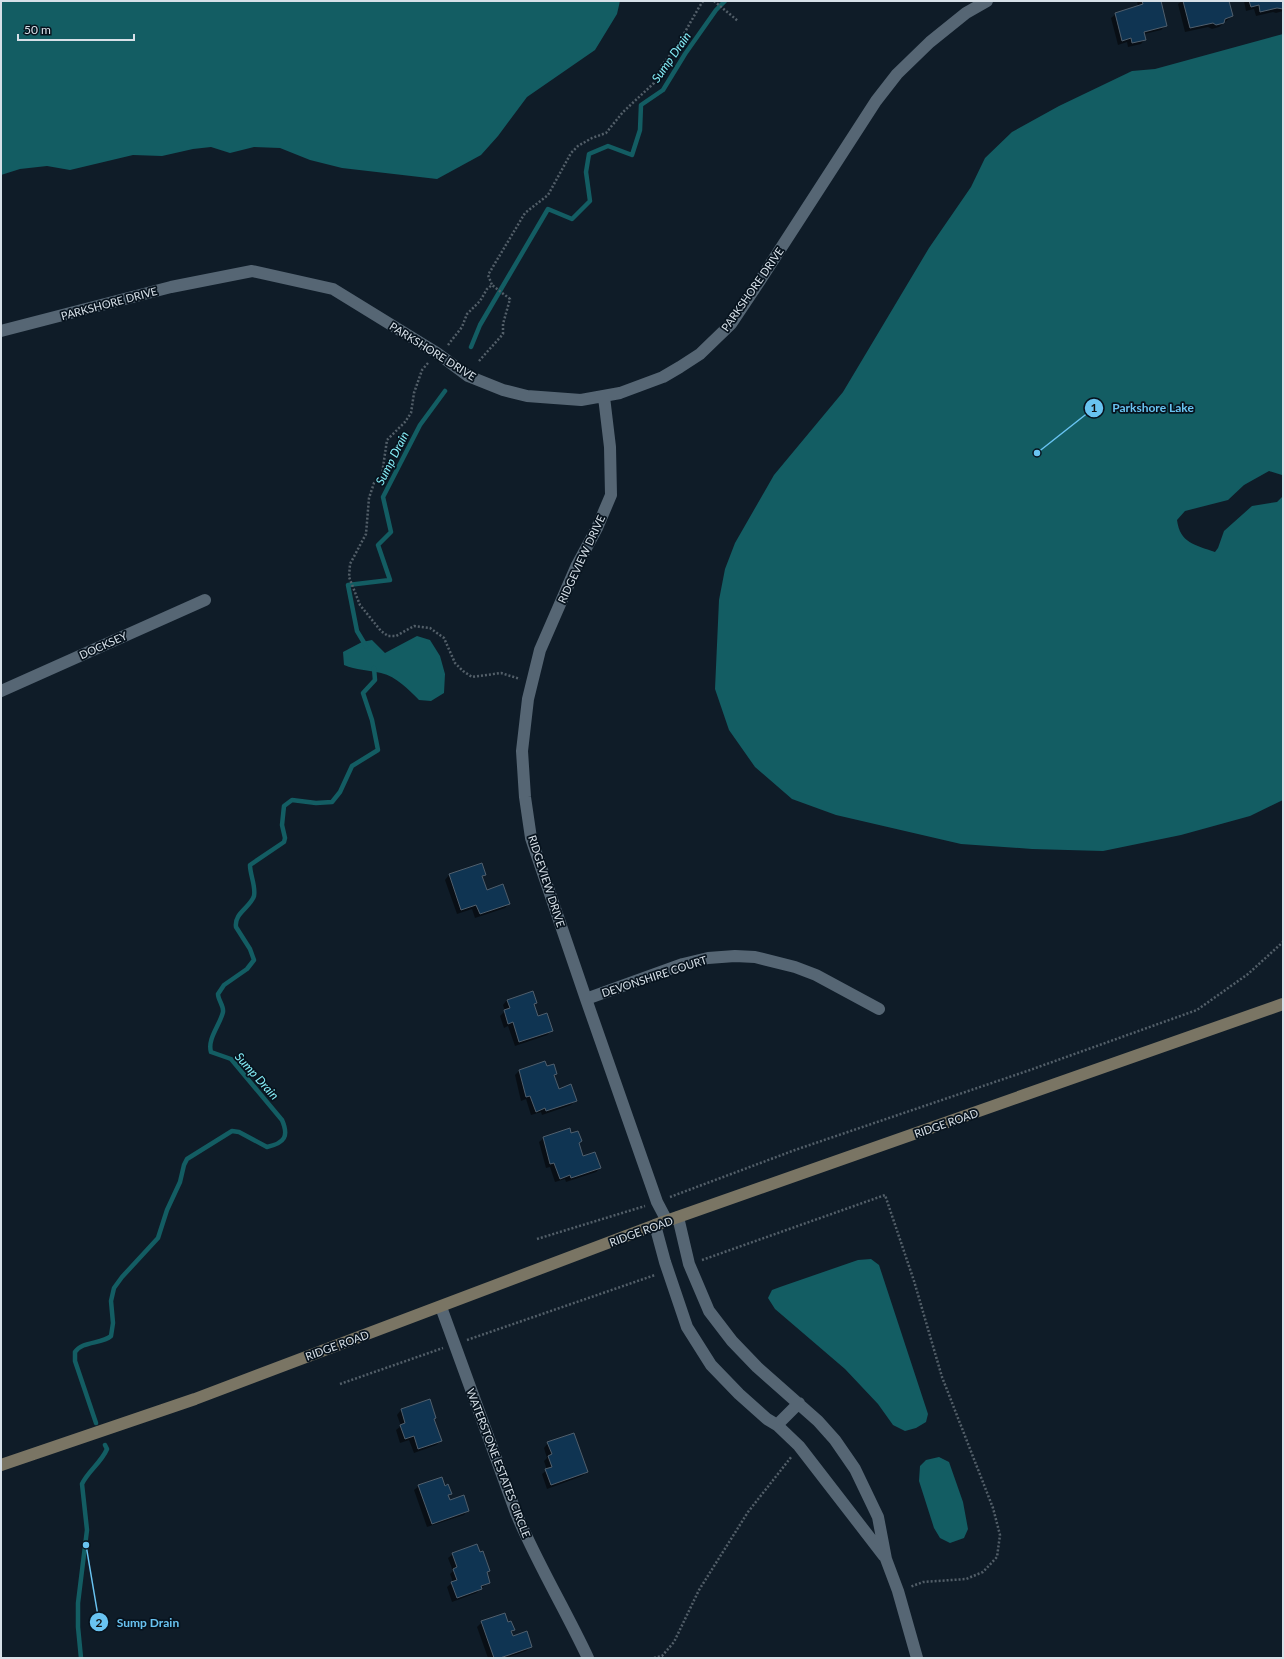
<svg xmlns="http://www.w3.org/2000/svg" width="1284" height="1659" font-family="Lato,sans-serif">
<rect width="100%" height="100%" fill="#0f1c28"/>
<path fill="#135d63" d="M1,1H620L617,14L595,50L527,97L498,136L481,155L437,179L342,168L310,160L280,148L254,147L230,153L211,147L193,149L162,156L133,155L70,170L47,166L20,169L1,175Z
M1283,34V478L1282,475L1269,471L1244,485L1228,500L1185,511L1177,520C1180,543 1195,545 1215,552L1218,548L1224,531L1252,506L1277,502L1283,496V800L1250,816L1181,835L1103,851L1032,849L961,844L836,815L792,799L755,767L729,730L715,689L719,600L725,569L735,543L774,475L843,392L929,248L971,187L985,158L1012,132L1059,106L1132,71L1155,69Z
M417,636L430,640L440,656L445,674L444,693L431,701L419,700C408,689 397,677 381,673C368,670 356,670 344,665L343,652L362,642L372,640L385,653Z
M871,1259L879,1265L928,1414L926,1422L916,1428L905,1431L893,1425L878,1404L845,1369L775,1309L768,1298L772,1290L780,1287L858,1260Z
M939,1457L949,1462L963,1502L968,1529L964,1538L950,1543L940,1538L934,1528L919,1481L920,1466L926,1460Z"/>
<path fill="#0007" d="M1137,1H1160L1166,25L1161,30L1144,34L1145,39L1141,44L1128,47L1127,42L1118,45L1111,18L1116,14L1138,7Z
M1182,1H1228L1232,16L1219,27L1212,29L1208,27L1185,32L1178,4Z
M1244,1H1283V11L1276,13L1273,12L1256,16L1254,9L1246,11Z
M481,864L485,874L482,877L487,892L509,904L505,908L475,918L472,909L457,914L445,880L449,875Z
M507,1000L536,1002L533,1005L537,1018L552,1030L547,1035L515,1046L508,1026L504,1028L500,1016L505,1011L503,1005Z
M546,1068L556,1074L554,1077L558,1090L575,1101L571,1105L542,1115L541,1112L531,1115L526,1099L521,1101L515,1075L519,1071Z
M571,1135L582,1157L600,1168L596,1172L566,1182L565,1179L555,1182L550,1167L546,1168L539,1142L544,1138Z
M430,1401L433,1419L441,1441L436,1445L414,1453L409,1440L400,1443L396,1430L401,1426L397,1415L401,1410Z
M548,1443L587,1472L582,1476L547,1489L542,1474L547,1470L544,1461L547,1458L544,1448Z
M419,1486L444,1487L451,1493L448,1496L449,1501L468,1510L464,1515L427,1527L414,1490Z
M453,1554L489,1571L486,1573L489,1582L476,1593L452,1602L447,1587L453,1582L450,1574L453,1571L448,1558Z
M482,1622L507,1623L513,1630L511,1633L512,1637L531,1646L526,1651L506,1658H488L477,1627Z"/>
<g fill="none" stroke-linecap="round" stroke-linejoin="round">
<path stroke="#135d63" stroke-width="4.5" d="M471,347L480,325L548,209L572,219L590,201L586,172L589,154L608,146L632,155L640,130L641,105L663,90L685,54L716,10L725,1
M366,646L357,631L348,585L390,580L378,545L391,532L383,497L420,425L445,391
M96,1423L75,1361V1352C82,1341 102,1344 111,1336L113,1323L111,1301L114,1288L122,1277L158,1238L167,1210L180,1182L184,1165L187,1159L232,1131L239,1132L267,1147C285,1143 289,1136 282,1120L231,1059L211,1052C207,1039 220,1025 223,1012C224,1006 218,1000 218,994L224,985L247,969L254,960L250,949L236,927C234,913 250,908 254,896C256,886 250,875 250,865L284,842L285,838L282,825L284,806L292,800L316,803L332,802L340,792L352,766L378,750L372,720L363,693L375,680L374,668
M81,1658L78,1627V1603L87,1530L82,1484C88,1471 101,1463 107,1449L105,1445"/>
</g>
<path fill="#0f3452" stroke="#505f6d" d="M1142,1H1161L1167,26L1144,32L1146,40L1132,43L1131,38L1122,41L1115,13L1143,4Z
M1183,1H1229L1233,16L1225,19L1224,23L1216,25L1213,23L1190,28Z
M1249,1H1283V9L1277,8L1260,12L1259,5L1251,7Z
M482,863L486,875L482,876L487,890L503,884L510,904L480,914L476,905L461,910L449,874Z
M533,991L537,1003L534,1004L538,1016L547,1013L553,1031L519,1042L513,1022L508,1024L504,1010L510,1008L507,1000Z
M545,1061L547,1066L554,1064L557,1074L554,1075L559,1089L571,1084L577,1101L546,1111L545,1108L536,1112L530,1096L526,1097L519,1070Z
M570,1128L571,1133L578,1131L582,1141L579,1143L583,1156L595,1152L601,1168L571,1178L570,1175L560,1179L554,1163L550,1164L543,1137Z
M430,1399L436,1418L434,1419L442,1441L418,1449L414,1436L405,1439L400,1425L405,1423L401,1409Z
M574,1433L588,1472L551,1485L545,1469L552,1467L548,1456L552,1454L547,1442Z
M442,1477L445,1486L448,1484L452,1494L448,1495L450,1500L464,1495L469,1511L432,1524L418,1485Z
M477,1544L480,1552L483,1551L490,1571L487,1572L490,1583L481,1586L482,1589L457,1598L451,1582L457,1580L453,1569L457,1567L452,1553Z
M505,1613L508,1622L511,1621L515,1630L511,1631L513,1636L527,1631L532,1647L500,1658H494L481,1621Z"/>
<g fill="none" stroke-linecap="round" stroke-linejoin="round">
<path stroke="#535f69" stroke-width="2.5" stroke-dasharray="2 2" stroke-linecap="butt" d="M714,1L738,21
M448,345L462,327L467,314L480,301L487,289L492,285L488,275L525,213L548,195L571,153L578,146L592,138L606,133L623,112L654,83L662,65L676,48L698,9L703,1
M479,361L503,334V324L510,299L492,285
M428,363L422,370L414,393L411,413L405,422L387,440L382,474L374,483L369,498L366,534L350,564L349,577L360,605L381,631L388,636H396L414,626L430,628L444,638L455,663L463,671L472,677L501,673L520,679
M670,1197L795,1150L1030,1070L1197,1010L1248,974L1283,942
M537,1239L645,1206
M702,1260L885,1195L914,1281L942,1377L993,1508L1000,1535L997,1557L983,1572L966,1579L923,1582L910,1587
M467,1340L655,1275
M340,1384L443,1348
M654,1658L662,1656L674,1642L699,1590L748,1512L792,1456"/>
<path stroke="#566674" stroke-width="12" d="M1,331L171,287L252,271L333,289L437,353L468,376L503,390L527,396L581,400L620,393L663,377L680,367L700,354L731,324L759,282L876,101L897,74L930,42L966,13L987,1
M604,397L610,447L611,495L597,528L577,565L540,650L528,699L522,751L525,797L531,838L586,999L657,1202L667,1221
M1,691L205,600
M586,999L683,964L708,958L735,956L755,957L795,967L816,975L879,1009
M678,1217L689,1264L709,1311L732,1341L757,1367L818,1421L835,1440L855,1469L878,1517L886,1559L898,1591L917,1658
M655,1225L665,1262L687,1327L711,1365L739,1394L767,1419L777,1425L799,1446L884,1556
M441,1307L516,1513C537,1563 565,1609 588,1658
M777,1425L799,1403"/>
<path stroke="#7a7564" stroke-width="12" d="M1,1465L195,1399L655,1225L1283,1004"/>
</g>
<g text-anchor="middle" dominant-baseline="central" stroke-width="3.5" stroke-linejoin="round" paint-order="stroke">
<g font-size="11" fill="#d7e0e8" stroke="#07131e">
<text transform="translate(752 289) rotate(-55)">PARKSHORE DRIVE</text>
<text transform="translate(109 303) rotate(-15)">PARKSHORE DRIVE</text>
<text transform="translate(433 351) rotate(32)">PARKSHORE DRIVE</text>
<text transform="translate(581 559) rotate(-65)">RIDGEVIEW DRIVE</text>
<text transform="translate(103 645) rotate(-24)">DOCKSEY</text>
<text transform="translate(547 881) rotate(72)">RIDGEVIEW DRIVE</text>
<text transform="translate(654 976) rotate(-18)">DEVONSHIRE COURT</text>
<text transform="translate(946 1123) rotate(-19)">RIDGE ROAD</text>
<text transform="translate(641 1231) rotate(-20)">RIDGE ROAD</text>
<text transform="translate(337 1345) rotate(-20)">RIDGE ROAD</text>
<text transform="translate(499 1463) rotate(69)">WATERSTONE ESTATES CIRCLE</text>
</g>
<g font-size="12" font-style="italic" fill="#86eff9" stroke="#07131e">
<text transform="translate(671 57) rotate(-55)">Sump Drain</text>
<text transform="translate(392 458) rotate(-63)">Sump Drain</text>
<text transform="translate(257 1076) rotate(48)">Sump Drain</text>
</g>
</g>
<path fill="none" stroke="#69c3f1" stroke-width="1.5" d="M1037 453L1094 408M86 1545L99 1622"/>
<g fill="#69c3f1" stroke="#07131e" stroke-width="1.5">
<circle cx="1037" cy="453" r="4"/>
<circle cx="86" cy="1545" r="4"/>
<circle cx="1094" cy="408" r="10"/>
<circle cx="99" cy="1622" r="10"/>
</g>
<g font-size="12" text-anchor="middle" font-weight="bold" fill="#111">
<text x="1094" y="412">1</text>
<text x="99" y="1627">2</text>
</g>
<g font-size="12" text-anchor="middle" font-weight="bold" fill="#69c3f1" stroke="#07131e" stroke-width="3.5" stroke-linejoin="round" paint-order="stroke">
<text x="1153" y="412">Parkshore Lake</text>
<text x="148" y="1627">Sump Drain</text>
</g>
<rect width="1284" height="1659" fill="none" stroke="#d7e0e8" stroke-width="4"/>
<path d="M18 34v6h116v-6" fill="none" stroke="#d7e0e8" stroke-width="2"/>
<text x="24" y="34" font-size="12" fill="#d7e0e8" stroke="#07131e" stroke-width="3" paint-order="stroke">50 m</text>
</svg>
